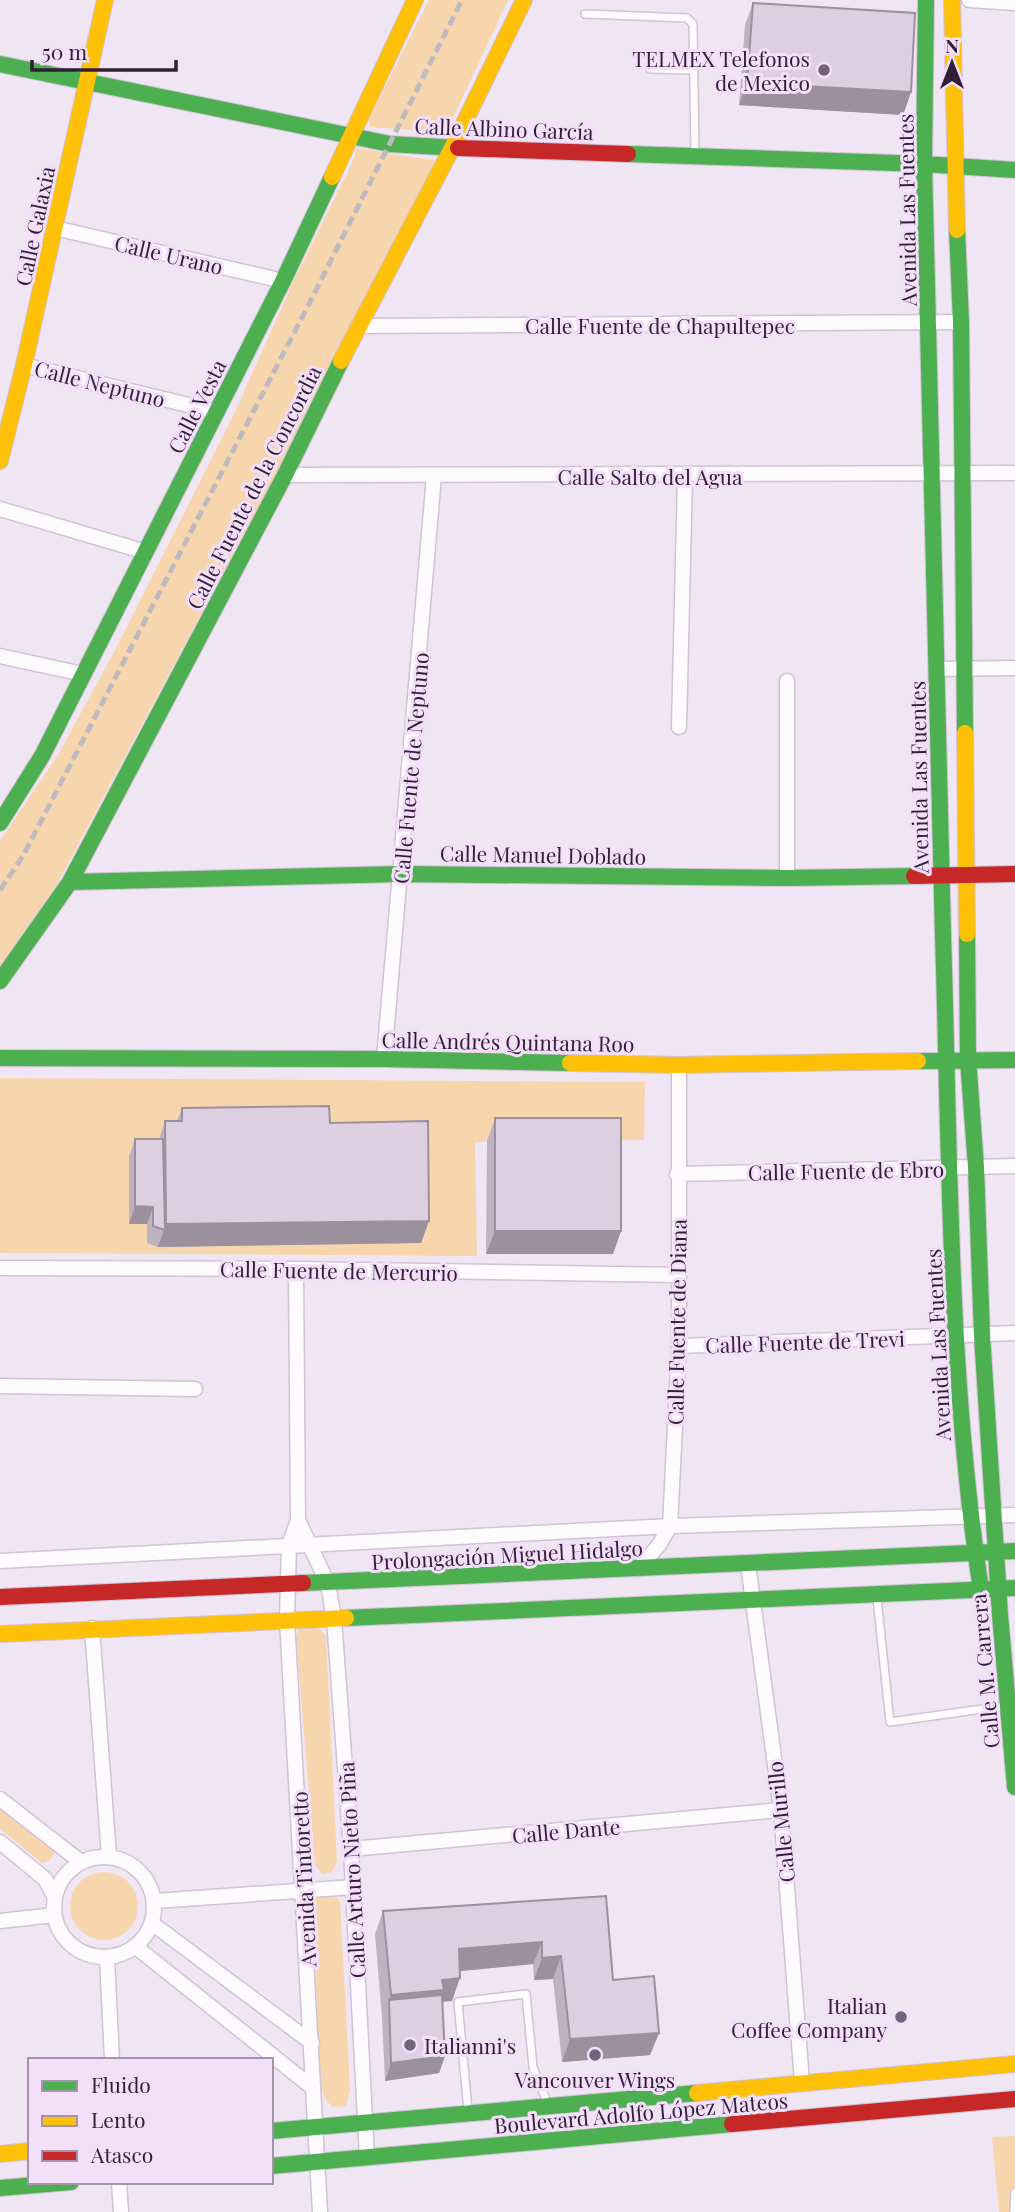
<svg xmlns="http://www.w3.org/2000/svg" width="1015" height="2212" font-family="'Playfair Display',serif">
<rect width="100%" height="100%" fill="#f0e5f3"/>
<path fill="#f7d6ad" d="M429,0H508L446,133L370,127L369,118Z
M357,148L437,161L329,374L57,884L0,966V841L58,755L113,654L234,414L294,280L352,163Z
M0,1078L645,1082L644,1140L475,1142L477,1256L0,1253Z
M300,1627L320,1629L326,1636L337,1862L332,1872L322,1874L315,1865L296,1636Z
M0,1809L55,1852L50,1860L42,1863L0,1829Z
M70 1906a34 34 0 1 1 68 0a34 34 0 1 1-68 0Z
M317,1893H330L340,1901L350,2090L346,2106L332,2107L325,2098L320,2083L313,1908Z
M1015,2136V2212H999L992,2137Z"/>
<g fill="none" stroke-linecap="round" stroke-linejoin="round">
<g stroke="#d1c2d5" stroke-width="10">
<path id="lane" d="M585,14L687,18L693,24L695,152
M650,69L694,70
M877,1598L890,1722L1004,1706
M468,2111L458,2002L526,1994L533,2067L547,2102
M1014,2212L1015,2192"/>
</g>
<g stroke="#d1c2d5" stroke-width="17">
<path id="street" d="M969,0L1015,3
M55,228L283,281
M358,326L961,322
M24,365L217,412
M285,475L1015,473
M0,509L146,552
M0,656L83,674
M936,669L1015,668
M787,681V878
M679,727L685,476
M384,1059L434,476
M677,1174L1015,1166
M0,1268L296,1269L678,1275
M296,1269L298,1520L289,1545L287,1619L320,2212
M679,1346L1015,1333
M0,1386L195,1389
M298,1520L328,1584L334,1619L351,1849L367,2158
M0,1561L670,1526L1015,1515
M748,1564L781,1810L802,2082
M638,1569L659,1545L670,1526L679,1346V1065
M92,1628L109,1856
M0,1799L81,1862
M0,1842L45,1879L54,1896
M351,1849L781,1810
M54 1907a50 50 0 1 1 100 0a50 50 0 1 1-100 0Z
M155,1901L353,1887
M0,1921L54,1915
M153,1924L312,2043
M136,1947L313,2088
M107,1958L112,2060
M119,2182L121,2212"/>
</g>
<g stroke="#d1c2d5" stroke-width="18">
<path id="fast" d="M926,0L924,164L943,935
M0,64L390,144L458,148
M628,154L924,164L1015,170
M957,230L961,322L965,733
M0,823L42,756L283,281L332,177
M70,882L401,874L787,878L914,876
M967,934L968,1059L976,1167L982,1335L1000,1615L1015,1787
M943,935C950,1153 948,1374 981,1590
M0,981L70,882L285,475L341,361
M0,1058L384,1059L570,1063
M918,1061L1015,1060
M303,1583L1015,1551
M346,1618L1015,1588
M271,2131L697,2093
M271,2166L732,2124
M0,2188L71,2182"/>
</g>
<g stroke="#d1c2d5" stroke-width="18">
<path id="slow" d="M952,0L957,230
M332,177L415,0
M341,361L452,148L524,0
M0,461L24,365L105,0
M965,733L967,934
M570,1063L679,1065L918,1061
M0,1634L346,1618
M697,2093L1015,2064
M0,2154L30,2151"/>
</g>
<g stroke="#d1c2d5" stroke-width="18">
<path id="jam" d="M458,148L628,154
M914,876L1015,874
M0,1597L303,1583
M732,2124L1015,2099"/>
</g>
<use href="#lane" stroke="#fdfbfd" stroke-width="7"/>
<use href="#street" stroke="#fdfbfd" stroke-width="14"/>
<use href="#fast" stroke="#4caf50" stroke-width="16"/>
<use href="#slow" stroke="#ffc107" stroke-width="16"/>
<use href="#jam" stroke="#c62828" stroke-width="16"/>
<path stroke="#bebabf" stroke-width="5" stroke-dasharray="10 5" stroke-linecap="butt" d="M0,890L23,856L309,304L462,0"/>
</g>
<path fill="#beb1c2" d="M753,3L911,92L903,115L739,105L745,25Z
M182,1108L330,1123L429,1221L421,1243L158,1247L147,1243V1224H129V1156L135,1139H159L165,1121H177Z
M495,1118L621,1231L613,1254H486L487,1141Z
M606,1896L613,1980L659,2033L650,2055L562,2062L553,1979L534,1980L533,1964L460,1971L452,2001H442L445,2056L439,2073L385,2081L382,2017L375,1934L383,1911Z"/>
<path fill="#9b909e" d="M747,83L911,92L903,115L739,105Z
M135,1206L153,1207L147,1224H129Z
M429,1221L421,1243L158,1247L166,1224Z
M495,1231H621L613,1254H486Z
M542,1942L533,1964L451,1972L459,1949Z
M561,1956L553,1979L534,1980L542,1958Z
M460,1978L452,2001L439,2002L389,2000L391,1995L442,1980Z
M659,2033L650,2055L562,2062L570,2039Z
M445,2056L439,2073L385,2081L391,2063Z"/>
<path fill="#ddcee2" stroke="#9b909e" stroke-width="2" d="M753,3L915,13L911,92L747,83Z
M329,1106L330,1123L428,1121L429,1221L166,1224L165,1121H182V1108Z
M495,1118H621V1231H495Z
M135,1139H163L165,1230L153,1226V1207L135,1206Z
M606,1896L613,1980L654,1976L659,2033L570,2039L561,1956L542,1958V1942L459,1949L460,1978L442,1980L444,1990L391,1995L383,1911Z
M442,1995L445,2056L391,2063L389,2000Z"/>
<g fill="#746479" stroke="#f3dff9" stroke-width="2.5">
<circle cx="824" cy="70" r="7"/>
<circle cx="901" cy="2017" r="7"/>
<circle cx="410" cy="2045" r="7"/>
<circle cx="595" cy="2055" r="7"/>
</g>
<g text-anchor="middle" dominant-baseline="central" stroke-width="6" stroke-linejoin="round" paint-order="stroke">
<g font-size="21" fill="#311e37" stroke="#f3dff9" text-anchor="end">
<text x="810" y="58">TELMEX Telefonos<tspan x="810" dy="24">de Mexico</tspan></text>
<text x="887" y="2005">Italian<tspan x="887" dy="24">Coffee Company</tspan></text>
<text x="424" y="2045" text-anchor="start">Italianni's</text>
<text x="595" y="2079" text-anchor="middle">Vancouver Wings</text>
</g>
<g font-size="21" fill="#311e37" stroke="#f3dff9">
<text transform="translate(504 128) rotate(2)">Calle Albino García</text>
<text transform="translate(906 210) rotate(-91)">Avenida Las Fuentes</text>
<text transform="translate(34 226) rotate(-78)">Calle Galaxia</text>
<text transform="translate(169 254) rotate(13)">Calle Urano</text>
<text x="660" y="325">Calle Fuente de Chapultepec</text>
<text transform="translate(100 383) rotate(14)">Calle Neptuno</text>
<text transform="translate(196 406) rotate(-63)">Calle Vesta</text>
<text x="650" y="476">Calle Salto del Agua</text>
<text transform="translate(253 487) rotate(-63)">Calle Fuente de la Concordia</text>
<text transform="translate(410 768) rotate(-85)">Calle Fuente de Neptuno</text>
<text transform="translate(918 777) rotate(-91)">Avenida Las Fuentes</text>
<text transform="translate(543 854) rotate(1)">Calle Manuel Doblado</text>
<text transform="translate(508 1041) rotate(1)">Calle Andrés Quintana Roo</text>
<text transform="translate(846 1170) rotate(-1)">Calle Fuente de Ebro</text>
<text transform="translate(339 1270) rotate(1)">Calle Fuente de Mercurio</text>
<text transform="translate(676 1322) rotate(-89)">Calle Fuente de Diana</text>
<text transform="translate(805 1341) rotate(-2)">Calle Fuente de Trevi</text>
<text transform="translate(937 1345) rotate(-93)">Avenida Las Fuentes</text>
<text transform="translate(507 1554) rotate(-3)">Prolongación Miguel Hidalgo</text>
<text transform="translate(984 1671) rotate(-95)">Calle M. Carrera</text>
<text transform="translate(780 1822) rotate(-96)">Calle Murillo</text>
<text transform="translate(566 1830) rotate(-5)">Calle Dante</text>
<text transform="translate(351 1870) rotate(-93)">Calle Arturo Nieto Piña</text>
<text transform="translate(303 1879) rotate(-93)">Avenida Tintoretto</text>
<text transform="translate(641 2112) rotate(-5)">Boulevard Adolfo López Mateos</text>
</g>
</g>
<rect x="28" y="2058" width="245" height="126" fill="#f3dff9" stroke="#a592ab" stroke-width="2"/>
<rect x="42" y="2081" width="35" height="10" fill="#4caf50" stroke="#a592ab" stroke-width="2"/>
<text x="91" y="2093" font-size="21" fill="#311e37">Fluido</text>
<rect x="42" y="2116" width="35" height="10" fill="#ffc107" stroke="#a592ab" stroke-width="2"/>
<text x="91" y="2128" font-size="21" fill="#311e37">Lento</text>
<rect x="42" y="2151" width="35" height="10" fill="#c62828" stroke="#a592ab" stroke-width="2"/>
<text x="91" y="2163" font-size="21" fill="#311e37">Atasco</text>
<g transform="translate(952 63)" stroke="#f3dff9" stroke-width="5" paint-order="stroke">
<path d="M0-5L12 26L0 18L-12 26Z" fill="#311e37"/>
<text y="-10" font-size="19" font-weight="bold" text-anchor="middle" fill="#311e37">N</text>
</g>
<path d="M32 60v10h144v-10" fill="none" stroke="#311e37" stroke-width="3.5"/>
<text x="42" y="60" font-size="21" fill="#311e37" stroke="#f3dff9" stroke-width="5" paint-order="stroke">50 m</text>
</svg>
